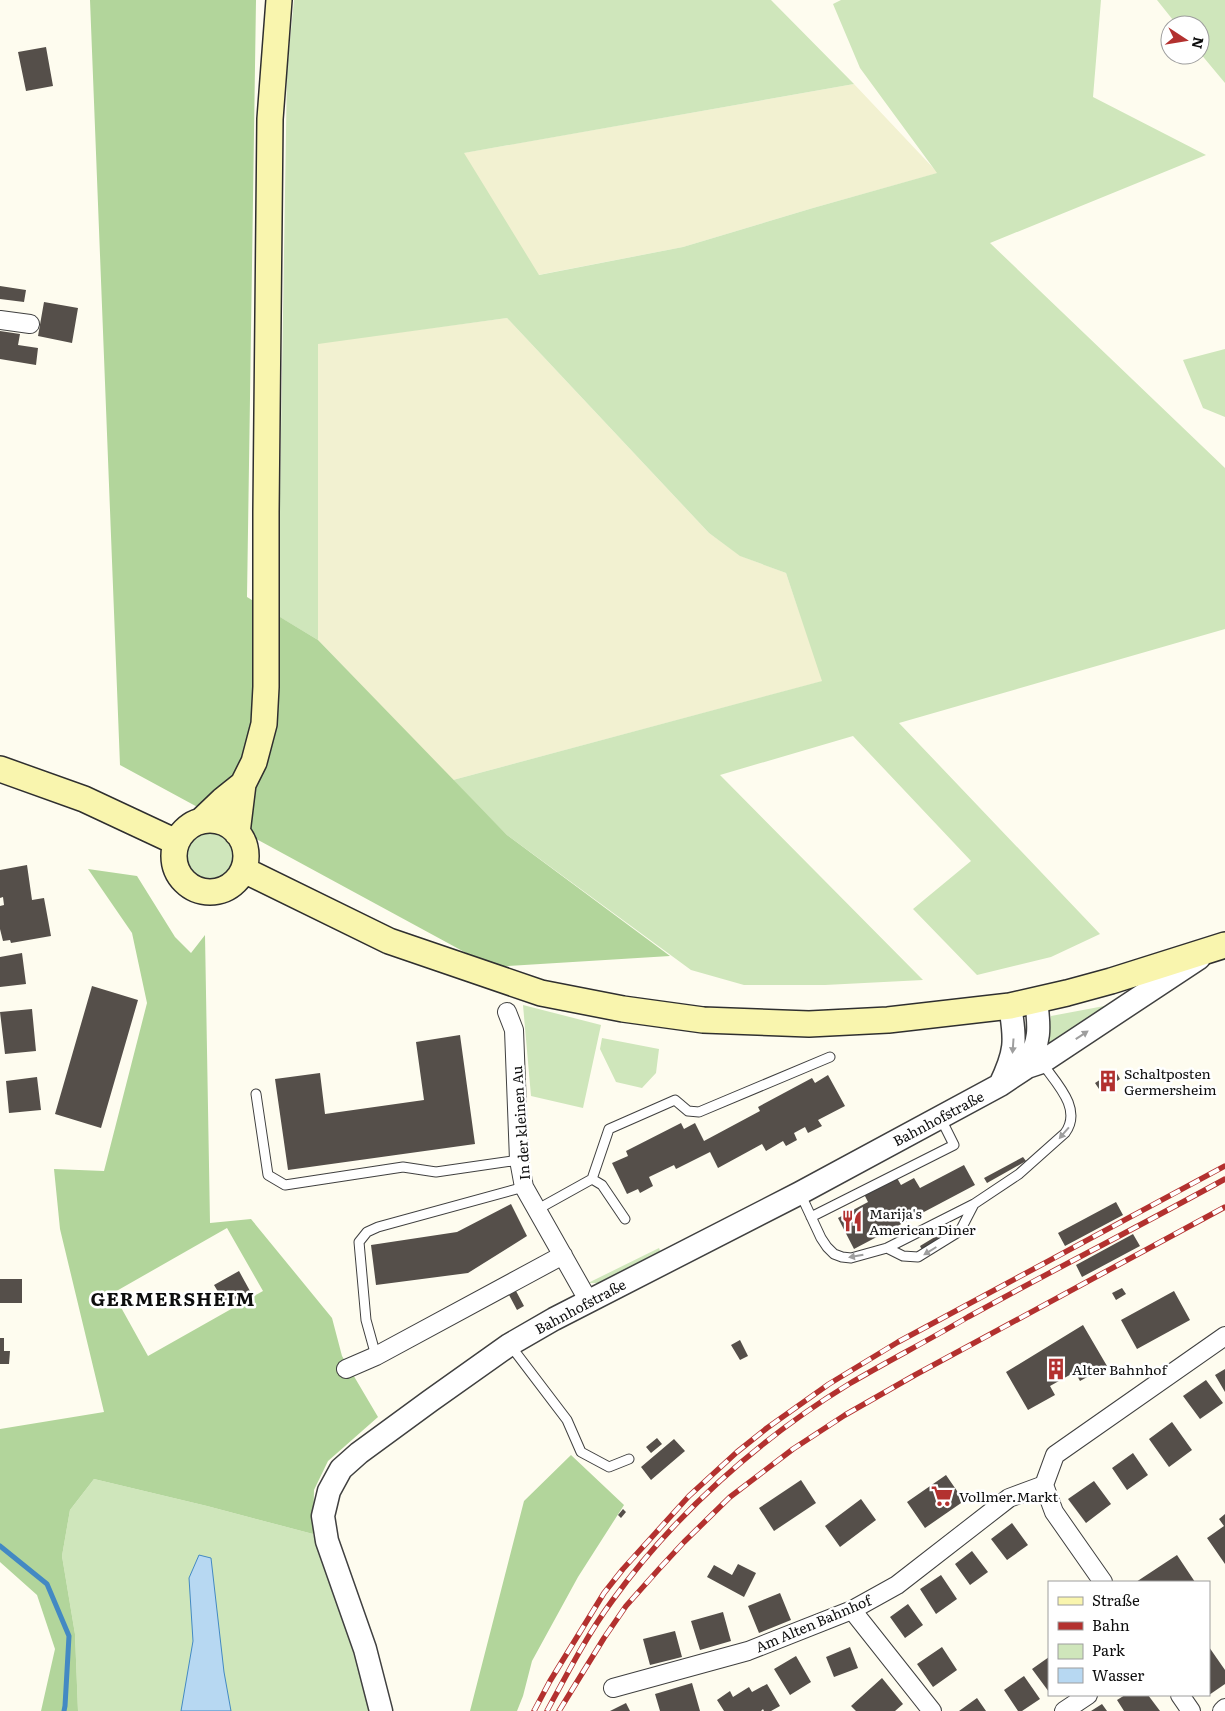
<svg xmlns="http://www.w3.org/2000/svg" width="1225" height="1711" font-family="Literata,serif">
<rect width="100%" height="100%" fill="#fefcef"/>
<path fill="#f2f1d1" d="M854,84L938,173L813,208L683,247L538,275L463,153Z
M507,318L709,533L741,556L786,573L823,681L453,780L318,640V343Z"/>
<path fill="#cfe6bb" d="M294,0H771L854,84L464,153L539,275L683,247L813,208L937,173L860,68L833,4L841,0H1101L1093,97L1206,155L990,243L1225,468V629L899,723L1100,934L1051,957L977,975L913,909L971,861L853,736L720,775L923,980L825,985H744L691,970L507,835L453,780L822,681L786,573L740,556L709,533L507,318L318,344V640L278,616L287,71Z
M1157,0H1225V83L1200,53V25H1177Z
M1225,349V417L1203,408L1183,360Z
M185 856a25 25 0 1 1 50 0a25 25 0 1 1-50 0Z
M1115,1004L1045,1051L1051,1016Z
M523,1005L601,1025L583,1108L531,1096Z
M602,1038L659,1049L656,1073L642,1088L616,1082L600,1049Z
M659,1248L661,1253L602,1283H588Z
M94,1479L207,1506L313,1534L354,1651L367,1691L368,1711H78L75,1634L62,1556L70,1510Z"/>
<path fill="#b2d59b" fill-rule="evenodd" d="M90,0H256L247,597L318,640L507,835L670,956L492,967L120,765Z
M88,869L137,876L175,937L191,953L205,935L210,1223L251,1219L332,1318L342,1356L378,1417L328,1461L314,1490L313,1534L207,1506L94,1479L70,1510L62,1556L75,1634L78,1711H41L55,1649L37,1595L0,1562V1429L104,1412L60,1229L54,1169L104,1171L147,1003L132,933ZM227,1228L263,1291L148,1356L113,1293Z
M571,1455L624,1505L578,1577L532,1661L523,1696L517,1711H470L524,1501Z"/>
<path fill="#b7d8f2" stroke="#4389c3" d="M199,1555L211,1558L224,1672L231,1711H181L193,1641L189,1578Z"/>
<g fill="none" stroke-linecap="round" stroke-linejoin="round">
<path stroke="#4389c3" stroke-width="5" d="M0,1546L47,1584L69,1636L65,1706L64,1711"/>
</g>
<path fill="#554f4a" d="M46,47L53,86L26,91L18,52Z
M0,286L26,290L24,302L0,299Z
M44,302L78,308L72,343L38,336Z
M0,331L20,334L18,345L38,348L36,365L0,359Z
M27,865L32,900L44,898L51,936L11,943L10,940L3,941L0,929V906L4,905L3,897L0,898V870Z
M22,953L26,984L0,987V957Z
M92,986L138,1000L101,1128L55,1114Z
M32,1009L36,1051L5,1054L0,1012Z
M460,1035L475,1144L288,1170L275,1079L320,1073L325,1114L424,1100L416,1042Z
M1115,1070L1120,1079L1101,1092L1095,1083Z
M828,1075L845,1106L818,1120L822,1126L808,1133L805,1127L794,1133L797,1140L786,1146L783,1141L766,1151L762,1144L718,1168L710,1152L676,1169L674,1165L649,1177L653,1186L640,1193L638,1189L627,1194L612,1163L628,1156L626,1151L681,1123L684,1129L695,1123L704,1141L760,1111L758,1107L812,1078L815,1083Z
M37,1077L41,1110L9,1113L6,1081Z
M1023,1157L1026,1161L987,1183L984,1178Z
M964,1165L975,1185L854,1249L838,1218L868,1202L861,1188L893,1171L901,1185L914,1178L920,1188Z
M1116,1202L1123,1215L1065,1246L1058,1233Z
M511,1204L527,1236L468,1273L376,1285L371,1245L457,1232Z
M948,1229L950,1233L922,1250L920,1246Z
M1133,1234L1140,1246L1082,1277L1076,1265Z
M239,1271L250,1291L226,1305L214,1285Z
M0,1279H22V1303H0Z
M1122,1288L1126,1294L1116,1300L1112,1293Z
M516,1291L524,1306L517,1310L509,1295Z
M1174,1291L1190,1320L1137,1349L1121,1320Z
M1083,1325L1107,1366L1080,1381L1075,1372L1050,1386L1055,1395L1028,1410L1006,1372Z
M0,1338H4V1351H10L9,1364H0Z
M740,1340L748,1356L740,1360L731,1345Z
M1225,1369V1392L1215,1375Z
M1206,1380L1223,1403L1200,1419L1183,1396Z
M1172,1422L1192,1450L1169,1467L1149,1439Z
M657,1438L662,1444L651,1453L646,1447Z
M674,1439L685,1451L651,1480L641,1467Z
M1133,1453L1148,1475L1127,1490L1112,1468Z
M946,1475L964,1501L925,1528L907,1502Z
M801,1480L816,1503L774,1531L759,1508Z
M1094,1481L1111,1504L1086,1523L1068,1499Z
M861,1499L876,1520L840,1547L825,1526Z
M623,1509L626,1512L621,1518L618,1515Z
M1225,1514V1564L1207,1538L1224,1526L1219,1519Z
M1012,1523L1028,1545L1007,1560L991,1539Z
M972,1551L988,1572L970,1585L955,1564Z
M1177,1555L1195,1582H1136Z
M738,1564L756,1573L744,1597L707,1577L714,1565L732,1575Z
M941,1575L957,1599L936,1614L920,1589Z
M780,1593L791,1620L759,1633L748,1606Z
M908,1604L923,1625L905,1638L890,1617Z
M723,1612L731,1641L700,1650L691,1621Z
M675,1631L682,1657L650,1665L643,1639Z
M850,1647L858,1668L834,1677L826,1657Z
M942,1647L957,1670L933,1687L917,1664Z
M1209,1647L1225,1670V1684L1209,1695Z
M796,1656L811,1682L790,1695L774,1669Z
M1049,1657V1692L1032,1669Z
M1024,1676L1040,1699L1022,1711H1018L1004,1690Z
M882,1678L903,1704L895,1711H856L851,1706Z
M692,1683L700,1711H660L655,1694Z
M767,1684L780,1706L771,1711H764L763,1709L761,1711H724L717,1700L730,1691L733,1697L749,1687L752,1692Z
M1125,1695H1148L1160,1711H1124L1117,1700Z
M977,1698L986,1711H959Z
M626,1703L630,1711H610Z
M1102,1704L1107,1711H1091Z"/>
<g fill="none" stroke-linecap="round" stroke-linejoin="round">
<g stroke="#404040" stroke-width="11">
<path id="service" d="M256,1094L268,1175L285,1185L403,1167L436,1172L519,1160
M592,1179L602,1185L625,1219
M800,1193L821,1238L827,1247L834,1254L842,1257L851,1258L887,1248L974,1204L1019,1174L1065,1133C1083,1109 1056,1083 1042,1063
M538,1209L592,1179L609,1129L675,1100L688,1111L699,1112L830,1057
M811,1217L954,1145L940,1117
M887,1248L903,1256L918,1257L960,1231L974,1204
M510,1345L567,1420L581,1452L609,1467L629,1459
M376,1356L366,1320L359,1242L367,1232L378,1227L524,1187"/>
</g>
<g stroke="#404040" stroke-width="20">
<path id="minor" d="M0,320L30,324
M507,1012L514,1030L519,1160L524,1187L588,1300
M346,1369L376,1356L563,1255
M1044,1485L1054,1512L1103,1582
M852,1610L932,1711
M613,1688L748,1651L852,1610L897,1585L1009,1498L1044,1485L1055,1455L1225,1336
M1180,1695L1191,1711
M1064,1711L1088,1695
M1222,1711L1225,1708"/>
</g>
<g stroke="#404040" stroke-width="25">
<path id="tertiary" d="M1027,1067C1040,1040 1040,1030 1036,1000
M1000,1085C1016,1052 1016,1041 1010,1006
M381,1711L365,1649L327,1541L323,1516L329,1491L341,1469L359,1453L430,1401L509,1345L554,1319L800,1193L1000,1085L1027,1067L1042,1062L1199,958"/>
</g>
<g stroke="#2f2f2f" stroke-width="28">
<path id="secondary" d="M0,769L84,799L176,842
M174 856a36 36 0 1 1 72 0a36 36 0 1 1-72 0Z
M201,821L223,800L243,784
M237,833L243,784L254,762L264,724L266,687V512L270,119L279,0
M244,870L389,941L541,993L623,1009L703,1020L809,1024L888,1020L1010,1006L1067,993L1111,981L1225,945"/>
</g>
<use href="#service" stroke="#fff" stroke-width="9"/>
<use href="#minor" stroke="#fff" stroke-width="18"/>
<use href="#tertiary" stroke="#fff" stroke-width="22"/>
<use href="#secondary" stroke="#f9f5ae" stroke-width="25"/>
<g stroke="#b3312f" stroke-width="5.5">
<path id="rail" d="M534,1711L550,1681L604,1593L623,1569L689,1496L737,1452L767,1428L829,1384L898,1342L1225,1166
M547,1711C567,1674 587,1635 612,1601C674,1515 759,1439 849,1384C888,1361 929,1340 968,1317C1053,1270 1140,1226 1225,1179
M559,1711L604,1638L626,1606L659,1569L684,1542L730,1497L793,1449L845,1415L915,1375L1225,1207"/>
</g>
<use href="#rail" stroke="#fff" stroke-width="4" stroke-dasharray="11" stroke-linecap="butt"/>
</g>
<defs><path id="oneway-solid" d="M-6-.8H1V-3.2L6.5 0L1 3.2V.8H-6Z" transform="scale(1.25)"/></defs>
<g fill="#9e9e9e">
<use href="#oneway-solid" transform="translate(1082 1035) rotate(-33)"/>
<use href="#oneway-solid" transform="translate(1013 1046) rotate(94)"/>
<use href="#oneway-solid" transform="translate(1064 1133) rotate(131)"/>
<use href="#oneway-solid" transform="translate(930 1251) rotate(148)"/>
<use href="#oneway-solid" transform="translate(856 1256) rotate(170)"/>
</g>
<defs>
<g id="building-bare" transform="scale(1.725)"><path d="M-4-6H4V6H1V3H-1V6H-4ZM-2.5-4.3h1.7v1.8h-1.7ZM.8-4.3h1.7v1.8H.8ZM-2.5-1h1.7V.8h-1.7ZM.8-1h1.7V.8H.8Z" fill="#b3312f" stroke="#fff" stroke-width="2.5" paint-order="stroke"/></g>
<g id="restaurant-bare" transform="scale(1.725)"><path d="M-5-6h1v4h1v-4h1v4h1v-4h1v5L-1.5 .5V6h-2V.5L-5-1ZM5-6V6H3V1.5H1.5Q1.5-4 5-6Z" fill="#b3312f" stroke="#fff" stroke-width="2.5" paint-order="stroke"/></g>
<g id="supermarket-bare" transform="scale(1.725)"><path d="M-6-5.5h2.5l.6 2H6L4.5 2H-2.5L-4.4-4H-6ZM-1.5 3.2a1.3 1.3 0 1 0 .1 0ZM3 3.2a1.3 1.3 0 1 0 .1 0Z" fill="#b3312f" stroke="#fff" stroke-width="2.5" paint-order="stroke"/></g>
</defs>
<g fill-rule="evenodd">
<use href="#building-bare" x="1108" y="1081"/>
<use href="#restaurant-bare" x="852" y="1221"/>
<use href="#building-bare" x="1056" y="1369"/>
<use href="#supermarket-bare" x="942" y="1496"/>
</g>
<g text-anchor="middle" dominant-baseline="central" stroke-width="5" stroke-linejoin="round" paint-order="stroke">
<g font-size="14" fill="#0d0d0d" stroke="#fff" text-anchor="start">
<text x="1124" y="1073">Schaltposten<tspan x="1124" dy="16">Germersheim</tspan></text>
<text x="869" y="1213">Marija's<tspan x="869" dy="16">American Diner</tspan></text>
<text x="1072" y="1369">Alter Bahnhof</text>
<text x="959" y="1496">Vollmer.Markt</text>
</g>
<g font-size="14" fill="#0d0d0d" stroke="#fff">
<text transform="translate(938 1118) rotate(-28)">Bahnhofstraße</text>
<text transform="translate(520 1123) rotate(-94)">In der kleinen Au</text>
<text transform="translate(580 1306) rotate(-28)">Bahnhofstraße</text>
<text transform="translate(813 1623) rotate(-23)">Am Alten Bahnhof</text>
</g>
<g font-size="19" font-weight="bold" letter-spacing="1" fill="#0d0d0d" stroke="#fff">
<text x="173" y="1298">GERMERSHEIM</text>
</g>
</g>
<rect x="1048" y="1581" width="162" height="115" fill="#ffffff" stroke="#9e9e9e"/>
<rect x="1058" y="1597" width="25" height="8" fill="#f9f5ae" stroke="#9e9e9e"/>
<text x="1092" y="1606" font-size="15" fill="#0d0d0d">Straße</text>
<rect x="1058" y="1622" width="25" height="8" fill="#b3312f" stroke="#9e9e9e"/>
<text x="1092" y="1631" font-size="15" fill="#0d0d0d">Bahn</text>
<rect x="1058" y="1644" width="25" height="15" fill="#cfe6bb" stroke="#9e9e9e"/>
<text x="1092" y="1656" font-size="15" fill="#0d0d0d">Park</text>
<rect x="1058" y="1668" width="25" height="15" fill="#b7d8f2" stroke="#9e9e9e"/>
<text x="1092" y="1681" font-size="15" fill="#0d0d0d">Wasser</text>
<g transform="translate(1185 40) rotate(102)"><circle r="24" fill="#ffffff" stroke="#9e9e9e"/>
<path d="M0-4L9 19L0 12L-9 19Z" fill="#b3312f"/>
<text y="-8" font-size="14" font-weight="bold" text-anchor="middle" fill="#0d0d0d">N</text>
</g>
</svg>
